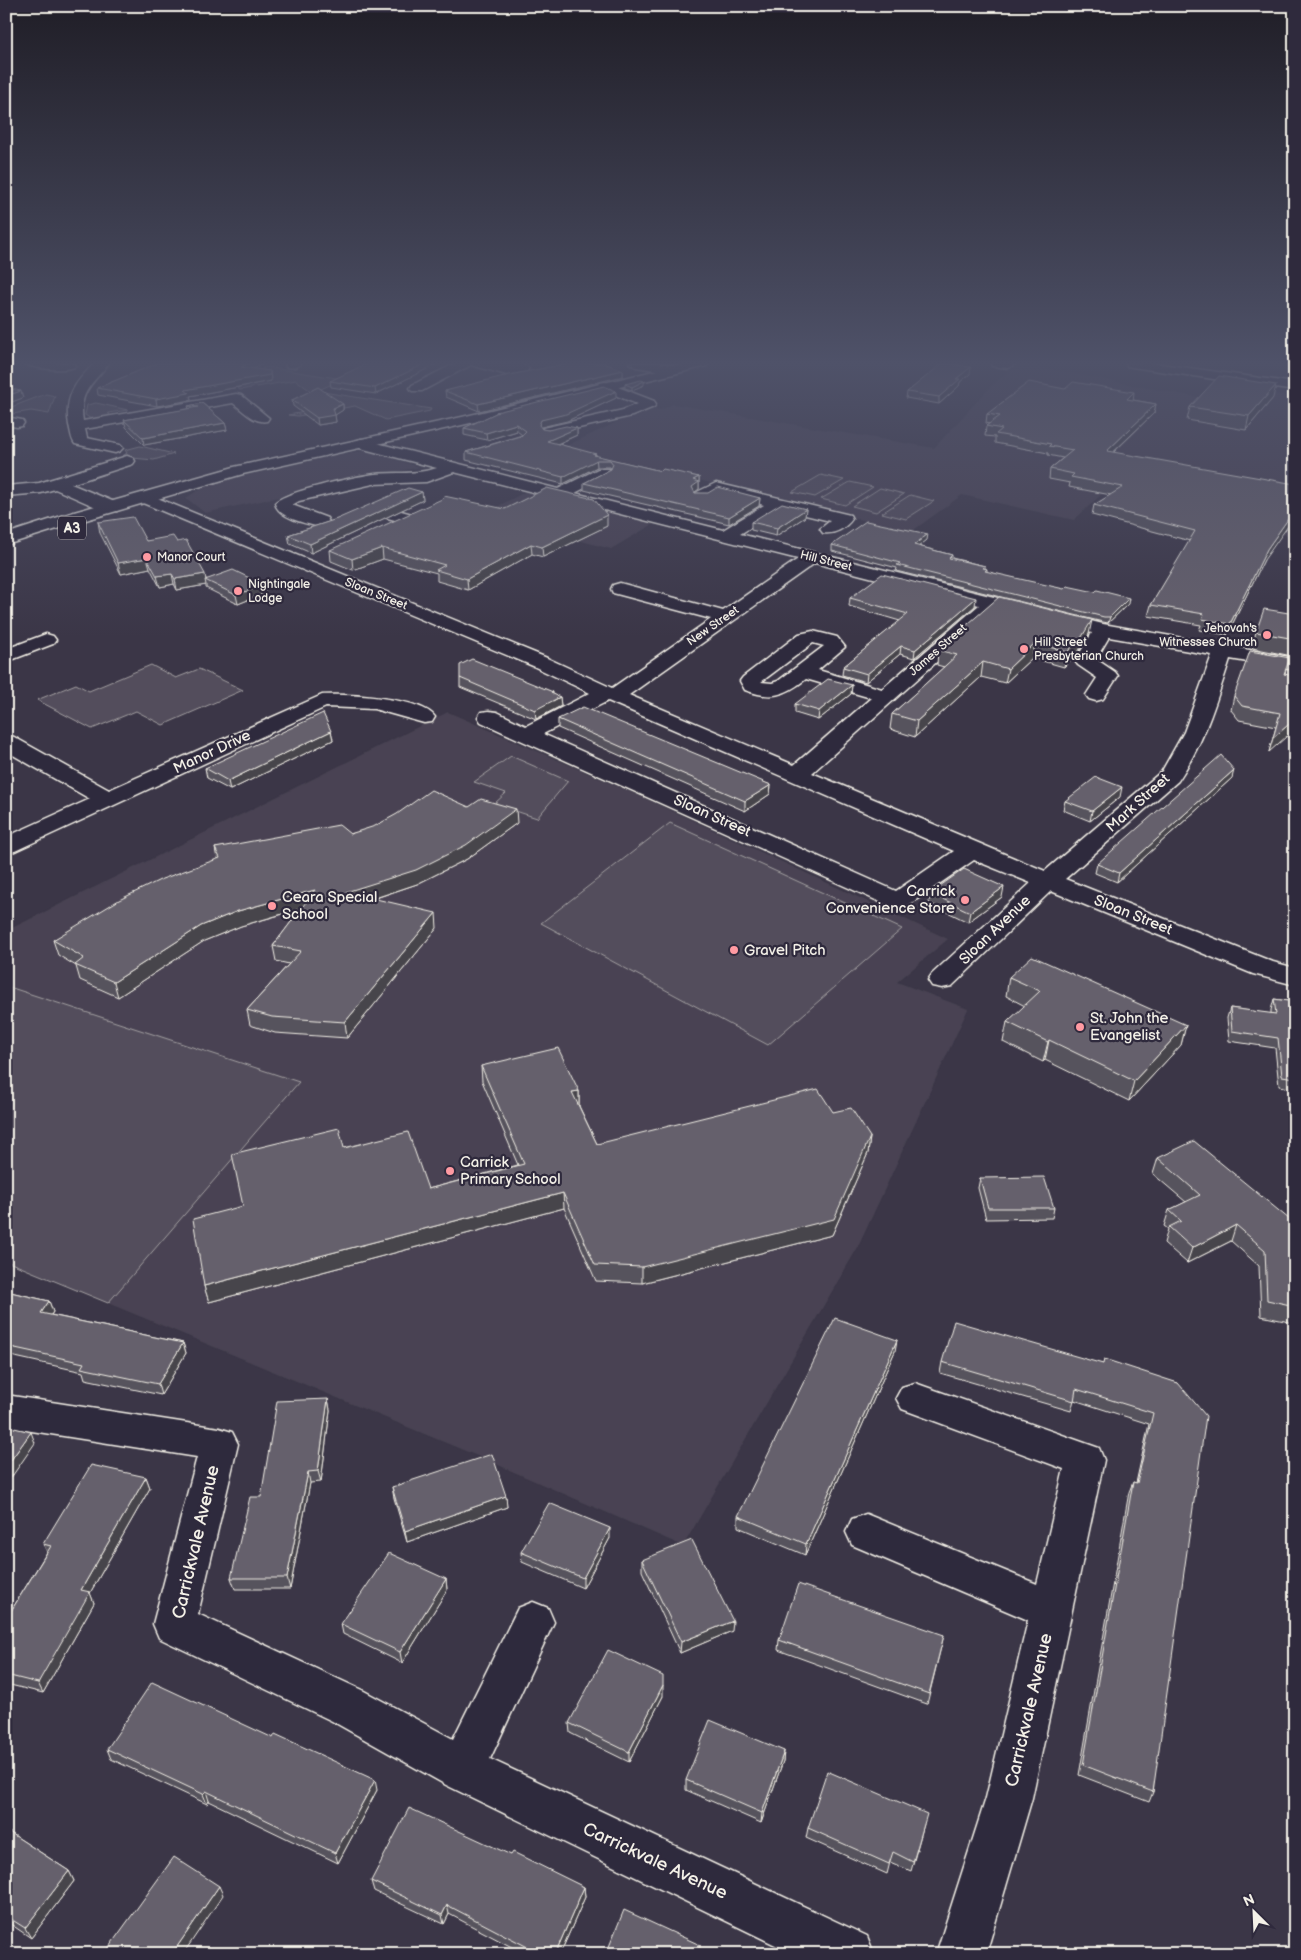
<svg xmlns="http://www.w3.org/2000/svg" width="1301" height="1960" font-family="'Balsamiq Sans',sans-serif">
<rect width="100%" height="100%" fill="#3b3647"/>
<filter id="ink" filterUnits="userSpaceOnUse"><feTurbulence type="fractalNoise" baseFrequency=".02" numOctaves="2"/><feDisplacementMap in="SourceGraphic" scale="10" xChannelSelector="R" yChannelSelector="G"/><feConvolveMatrix kernelMatrix="1 2 1 2 8 2 1 2 1" color-interpolation-filters="sRGB"/></filter>
<g filter="url(#ink)">
<path fill="#484352" d="M1018,363L1201,398L1211,384L1295,397V537L1105,491L1074,520L962,495L911,532L564,447L647,408L661,410L673,404L934,448L990,387Z
M367,450L419,467L205,513L186,498L208,484L323,457Z
M531,489L655,523L611,549L483,514Z
M448,712L638,795L948,939L897,982L968,1009L858,1247L683,1546L480,1457L6,1261V931Z"/>
<path fill="#534e5c" stroke="#a4a0a2" d="M266,367L343,379L321,389L323,392L431,409L430,411L386,420L355,406L298,416L288,415L332,407L296,380L240,390L237,388H239L243,377Z
M46,394L55,396L49,414L31,411L6,415V409Z
M96,403L128,410L108,413L112,418L98,420L91,419L85,415L87,405Z
M140,446L174,454L154,460L121,457L127,453L125,450Z
M821,475L844,480L815,497L792,492Z
M850,482L873,487L845,505L821,499Z
M880,488L904,494L876,512L852,506Z
M910,495L934,501L906,519L882,513Z
M151,665L176,678L199,669L243,690L163,725L136,711L92,729L37,700L76,684L89,691Z
M511,756L568,781L537,818L494,804L506,793L474,782Z
M670,823L902,929L768,1045L541,923Z
M6,986L299,1082L108,1303L6,1261Z"/>
<g fill="none" stroke-linecap="round" stroke-linejoin="round">
<g stroke="#f4f1e8" stroke-width="3">
<path id="minor" d="M24,363H72L76,366C70,372 30,369 24,363Z
M95,363H109C93,384 78,391 83,421L236,394L241,395L269,418L267,421C254,424 243,410 233,403L85,429L87,438L120,445L123,448L120,451L115,453L75,444C71,439 71,432 69,425C64,397 75,382 95,363Z
M285,363H301C297,368 292,368 286,367Z
M456,363H520L529,368L527,371L507,375L471,365L422,391H412L410,388L412,385Z
M629,363H659L679,366L681,369L674,373L636,367Z
M990,363H1014L1015,364L1008,368L992,366Z
M605,382L654,401L656,404L654,407L632,416L548,435L543,434L541,431L543,428L623,410L637,404L600,389L598,386L600,383Z
M6,417L22,420L24,423L22,426L17,427L6,425Z
M361,439L558,489L598,469H610L612,472L610,475L575,493L723,530L764,505L718,493L707,499H695L693,496L695,493L716,483L850,515L852,519C846,528 834,535 823,533L820,529L830,521L781,509L740,534L1103,624L1295,658V670L1230,659C1216,702 1204,743 1178,781L1065,879L1273,962L1295,968V985L1253,974L1051,891L952,986L942,988L932,986L928,980L932,974L1031,883L974,860L907,906L898,909L889,906L518,739L481,722L478,717L481,712L489,711L497,712L526,726L590,693L533,666L138,501L136,498L138,495H150L547,658L612,688L711,619L613,593L611,589L613,585L620,583L723,611L798,559L454,472L426,482L373,484L299,501L292,505L327,518L329,522L327,526L321,527C307,524 278,518 275,503C283,492 358,476 375,474C396,472 417,475 437,468L356,447L353,444L356,441ZM815,563L979,605L882,689L818,670L845,647L837,637L813,631L799,634L743,677L740,681L745,690C771,700 784,696 806,679L871,698L794,765L629,695ZM996,609L1092,633L1075,661L1078,665L1097,678L1086,695L1089,699L1096,701L1103,699L1118,676L1115,672L1096,659L1109,637L1212,655L1184,732L1162,771L1045,871L812,773ZM813,643L824,646L778,681L772,683L761,682ZM608,701L954,851L896,891L543,734Z
M127,456L133,458L135,461L133,464L71,484L117,503L119,507L117,511H105L55,489L41,493L6,496V486L39,483Z
M379,505L412,514L414,518L412,522L406,523L373,514L371,510L373,506Z
M46,634L53,636L56,640L53,644L6,662V649Z
M322,695C345,694 421,697 435,717L432,722L424,723L374,709L326,707L15,851L6,853V837L90,799L6,751V735L14,737L109,790Z
M915,1383L1099,1448L1104,1460L1032,1798L986,1954H936L986,1798L1028,1620L852,1545L846,1532L852,1519L866,1514L1037,1584L1064,1469L902,1409L896,1398L902,1387Z
M6,1395L219,1428L232,1432L238,1444L198,1614L364,1691L453,1739L518,1608L533,1602L548,1608L554,1622L490,1759L867,1936L874,1954H794L446,1785L332,1721L159,1638L153,1624L197,1457L6,1427Z"/>
</g>
<g stroke="#f4f1e8" stroke-width="3">
<path id="highway" d="M687,363H709L707,366L462,425L243,474L86,520L6,545V534L74,512L234,467L462,417Z
M1126,363H1154L1295,383V391L1132,367L1127,366Z"/>
</g>
<use href="#minor" fill="#2f2a3d" fill-rule="evenodd"/>
<use href="#highway" fill="#2f2a3d" fill-rule="evenodd"/>
</g>
<path fill="#57535d" stroke="#f4f1e8" d="M155,363H266L252,369L270,371L271,381L190,396L191,400L157,406L98,395L97,388L156,364Z
M439,363L376,394L331,387L330,381Z
M623,370V376L479,411L446,397L445,391Z
M970,374L960,382L959,386L939,404L906,398L907,392Z
M625,384L644,385L632,390L625,388Z
M616,398L567,421L541,427L542,429L548,430L577,428V435L558,444L596,456L661,471L699,477V489L695,492V493L760,498L759,506L729,524L584,490V483L611,469L610,467H597L563,484L466,460V452L522,435L517,431L487,440L464,435V428L496,413V412Z
M1273,398L1246,430L1187,420L1190,407Z
M292,400L343,404V410L335,415L336,422L318,425L293,406Z
M1133,400L1156,404L1154,413L1114,452L1264,560L1227,635L1199,630L1201,625L1148,616L1151,605L1190,541L1092,515L1094,505L1111,495L1069,487L1070,483L1049,479L1050,469L1063,458L1048,455V453L995,443V437L985,436L986,426L990,424L986,423L987,414Z
M202,403L225,423L227,430L144,445L126,427L124,420L189,409L188,406Z
M422,492L423,500L311,553L290,544L288,535Z
M505,509L607,526L543,557L532,554L468,590L437,581V573L383,559L353,570L331,561L330,550Z
M806,509L805,517L776,536L751,530V522Z
M98,522L146,541L177,542L206,579L265,593L238,604L206,588V585L177,590L174,584L160,587L150,568L121,574L100,533Z
M927,540L918,546L952,555V558L985,566V568L987,569V572L1128,604L1108,623L1103,622L896,571L897,568L832,551V545Z
M850,598L975,606L914,658L900,654L866,682L842,675L843,667L900,621L849,606Z
M1295,614V649L1292,656L1252,648L1256,632Z
M1089,634L1077,654L1064,667L1032,658L1005,683L981,677L915,737L890,729L892,714L944,667L937,665L938,650Z
M1286,670L1285,675L1295,676L1269,752L1276,727L1239,720L1231,710L1234,696Z
M460,678L560,697L561,706L536,719L460,687Z
M852,685L851,694L818,720L795,713V704Z
M558,719L771,785L770,794L745,811L558,728Z
M331,731L333,740L230,790L207,778L205,768Z
M1295,738V750H1292Z
M1232,778L1117,882L1095,873L1097,864Z
M1120,797L1090,821L1063,810L1065,801Z
M469,807L517,823L467,859L417,884L373,899L437,928L347,1038L275,1033L250,1025L247,1010L289,964L276,961L273,946L301,909L241,926L204,941L118,997L80,980L76,966L58,955L53,940L217,859L215,848L350,834Z
M930,893L1002,897L968,922L929,903Z
M1009,977L1186,1025L1181,1045L1129,1101L1045,1060L1043,1062L1003,1042L1007,1022L1025,1006L1006,996Z
M1274,999L1295,1002V1089L1279,1086L1275,1048L1229,1041L1227,1018L1230,1008L1271,1014V1010Z
M481,1066L579,1091V1106L597,1144L833,1112L870,1137L868,1153L832,1235L642,1283L596,1281L564,1208L209,1302L204,1286L243,1206L344,1148L428,1189L518,1165L482,1081Z
M1158,1158L1295,1224V1321L1294,1323L1261,1316L1259,1266L1231,1241L1187,1263L1164,1243L1168,1229L1164,1226L1169,1210L1186,1202L1153,1174Z
M980,1178L1054,1208L1052,1218L986,1219L978,1188Z
M6,1291L49,1301L53,1312L51,1315L183,1343L186,1353L161,1395L85,1379L83,1372L6,1355Z
M895,1351L805,1555L738,1527V1516Z
M942,1362L1102,1364L1178,1383L1153,1792L1149,1802L1079,1775L1129,1492L1133,1482L1136,1483L1149,1424L1074,1400L1071,1411L940,1373Z
M328,1399L330,1410L321,1482L310,1483L290,1589H235L231,1578L261,1497Z
M146,1477L150,1488L90,1593L94,1603L43,1693L6,1684V1619L47,1552L43,1544Z
M392,1487L506,1496L507,1507L407,1542L394,1498Z
M610,1538L583,1588L522,1562L521,1552Z
M642,1560L732,1631L680,1653L642,1571Z
M446,1579L447,1590L402,1663L343,1634L341,1624Z
M944,1635L927,1704L778,1650L779,1640Z
M663,1696L629,1762L570,1733L569,1723Z
M107,1749L377,1790L338,1863L209,1801L207,1804L111,1759Z
M784,1751L783,1761L761,1823L686,1790V1780Z
M924,1824L911,1871L890,1862L887,1874L806,1838L808,1828Z
M6,1830L69,1871L74,1881L31,1938L6,1921Z
M511,1855L584,1887L585,1897L560,1954H525L449,1914L444,1924L374,1891L371,1881Z"/>
<path fill="#47444c" stroke="#f4f1e8" d="M250,363H266L242,374L241,367Z
M426,363H439L376,394L375,388Z
M971,367L970,374L960,382L959,386L939,404V397L956,379Z
M623,370V376L479,411L478,404Z
M270,371L271,381L190,396L191,400L157,406L156,399L185,390Z
M644,381V385L632,390V387Z
M1276,385L1273,398L1246,430L1249,416Z
M21,391L23,398L6,404V396Z
M616,391V398L567,421L541,427L539,432V425L541,420Z
M1134,392L1133,401L1127,399Z
M343,404V410L335,415L336,422L318,425L317,418Z
M1156,404L1154,413L1105,460L1107,451Z
M225,423L227,430L144,445L143,438Z
M516,424L517,431L487,440L486,433Z
M577,428V435L548,448L547,441Z
M596,454L597,467L563,484V477Z
M699,477V489L691,495L692,487L693,480Z
M422,492L423,500L311,553L310,544Z
M760,498L759,506L729,524V517Z
M806,509L805,517L776,536L777,528Z
M1295,509V516L1264,560L1227,635L1230,624L1267,549Z
M607,515V526L543,557L542,547Z
M928,534L927,540L913,551L914,545Z
M531,544L532,554L468,590L467,579Z
M382,548L383,559L353,570L352,559Z
M147,558L150,568L121,574L118,563Z
M172,574L174,584L160,587L157,576Z
M205,574L206,581L205,580L206,585L177,590L175,579Z
M264,585L265,593L238,604L236,595Z
M976,598L975,606L914,658L915,650Z
M1129,598L1128,604L1108,623L1110,617Z
M1092,620L1089,634L1077,654L1064,667L1067,652Z
M1035,643L1032,658L1005,683L1008,669Z
M901,646L900,654L866,682L867,674Z
M983,662L981,677L915,737L917,721Z
M852,685L851,694L818,720L819,711Z
M553,692V701L560,697L561,706L536,719L535,710Z
M1295,719V729L1269,752L1273,738Z
M331,731L333,740L230,790L228,781Z
M1234,770L1232,778L1117,882L1119,873Z
M771,785L770,794L745,811V801Z
M1122,787L1120,797L1090,821L1092,811Z
M516,809L517,823L467,859L417,884L348,907L346,892Z
M1004,887L1002,897L968,922L970,912Z
M315,890L317,904L241,926L204,941L118,997L114,982L201,926L238,911Z
M436,913L437,928L347,1038L345,1022Z
M1186,1025L1181,1045L1129,1101L1134,1081Z
M1049,1040L1045,1060L1043,1062L1048,1042Z
M579,1091V1106L573,1108L572,1092Z
M870,1137L868,1153L832,1235L642,1283V1267Z
M563,1193L564,1208L209,1302L204,1286Z
M1236,1225L1231,1241L1187,1263L1192,1248Z
M49,1301L53,1312L45,1323L41,1313Z
M897,1340L895,1351L805,1555L806,1544Z
M183,1343L186,1353L161,1395L158,1384Z
M328,1399L330,1410L321,1482L318,1471Z
M31,1432L35,1443L6,1485V1467Z
M308,1472L310,1483L290,1589L287,1578Z
M146,1477L150,1488L90,1593L94,1603L43,1693L38,1683L81,1590Z
M506,1496L507,1507L407,1542L405,1531Z
M610,1528V1538L583,1588V1578Z
M446,1579L447,1590L402,1663L400,1652Z
M733,1621L732,1631L680,1653L681,1642Z
M663,1685V1696L629,1762V1752Z
M784,1751L783,1761L761,1823L762,1813Z
M375,1780L377,1790L338,1863L335,1853Z
M206,1791L209,1801L207,1804L203,1794Z
M69,1871L74,1881L31,1938L25,1928Z
M219,1886L223,1895L183,1954H172Z
M584,1887L585,1897L560,1954H555Z
M447,1905L449,1914L444,1924L442,1915Z
M700,1945V1954H697Z"/>
<path fill="#65616c" stroke="#f4f1e8" d="M158,363H250L241,367L270,371V375L185,390L189,393L156,399L97,388Z
M368,363H426L375,388L330,381Z
M569,363H604L623,370L478,404L445,391L500,377Z
M943,363L971,367L956,379H960L939,397L907,392Z
M1219,376L1276,385L1249,416L1190,407Z
M641,380L644,381L632,387L625,384Z
M1029,382L1065,389L1073,382L1134,392L1127,399L1156,404L1107,451L1295,484V509L1267,549L1230,624L1202,619L1204,614L1151,605L1195,531L1094,505L1123,487L1071,477L1074,474L1050,469L1073,450L1049,446L1051,444L996,434L1002,429L986,426L1000,416L987,414Z
M604,386L616,391L566,414L541,420L539,425L542,429L548,430L566,426L577,428L547,441L596,454L594,455L661,471L663,469L699,477L693,480L699,482L692,487L695,493H708L718,487L760,498L729,517L584,483L611,469L613,464L610,460H597L563,477L466,452L521,436L526,431L516,424L486,433L464,428L498,412H496Z
M318,387L343,404L333,408L335,415L317,418L292,400Z
M6,388L21,391L6,396Z
M202,403L225,423L143,438L124,420L198,407L188,406Z
M408,488L422,492L310,544L288,535L337,519Z
M547,488L594,499L607,515L542,547L531,544L467,579L436,570L445,565L382,548L352,559L330,550L442,499L444,496L505,509Z
M782,503L806,509L777,528L751,522Z
M133,517L146,541L173,536L177,542L186,540L205,574L175,579L172,574L157,576L147,558L118,563L98,522Z
M866,521L928,534L914,545L952,555L949,558L985,566L983,568L987,569L985,571L1064,589L1067,586L1095,592L1097,590L1129,598L1110,617H1104L897,565L900,563L832,545Z
M233,570L264,585L236,595L205,580Z
M882,574L976,598L915,650L901,646L867,674L843,667L908,614L850,598Z
M999,597L1092,620L1080,640L1067,652L1035,643L1008,669L983,662L917,721L892,714L957,655L938,650Z
M1264,609L1295,614V639L1256,632Z
M1250,651L1290,658L1284,674L1295,676V719L1273,738L1280,713L1242,706L1234,696Z
M472,659L553,692L551,693L560,697L535,710L460,678V665Z
M828,679L852,685L819,711L795,704Z
M583,707L771,785L745,801L558,719Z
M323,713L331,731L228,781L205,768Z
M1221,755L1234,770L1119,873L1097,864Z
M1096,777L1122,787L1092,811L1065,801Z
M431,790L469,807L481,799L516,809L466,845L416,870L346,892L436,913L345,1022L272,1017L247,1010L301,951L273,946L315,890L238,911L201,926L114,982L75,965L84,958L53,940L119,900L162,879L220,858L215,848L339,825L350,834L375,826L397,814Z
M964,869L1004,887L970,912L930,893Z
M1032,956L1186,1025L1134,1081L1049,1040L1048,1042L1007,1022L1040,991L1009,977Z
M1274,999L1295,1002V1078L1282,1076L1278,1038L1232,1031L1230,1008L1276,1014Z
M558,1048L579,1091L572,1092L597,1144L818,1089L833,1112L851,1108L870,1137L834,1219L642,1267L595,1265L563,1193L204,1286L193,1219L243,1206L232,1154L339,1128L344,1148L408,1132L428,1189L524,1164L481,1066Z
M1194,1141L1295,1224V1306L1267,1300L1265,1250L1236,1225L1192,1248L1169,1227L1181,1221L1169,1210L1200,1195L1158,1158Z
M1044,1177L1054,1208H988L980,1178Z
M6,1291L49,1301L41,1313L183,1343L158,1384L81,1368L84,1363L6,1346Z
M835,1318L897,1340L806,1544L738,1516Z
M954,1321L1103,1364L1104,1359L1178,1383L1206,1416L1153,1792L1083,1765L1133,1482L1137,1483L1153,1413L1076,1389L1074,1401L942,1362Z
M328,1399L318,1471L308,1472L287,1578H231L250,1497H261L277,1401Z
M6,1426L31,1432L6,1467Z
M492,1454L506,1496L405,1531L392,1487Z
M91,1465L146,1477L81,1590L90,1592L38,1683L6,1675V1619L51,1546L43,1544Z
M549,1503L610,1528L583,1578L521,1552Z
M692,1540L733,1621L681,1642L642,1560Z
M389,1553L446,1579L400,1652L341,1624Z
M798,1584L944,1635L929,1694L779,1640Z
M608,1650L663,1676V1685L629,1752L569,1723Z
M152,1682L273,1738L275,1734L375,1780L335,1853L206,1791L203,1794L107,1749Z
M710,1720L784,1751L762,1813L686,1780Z
M827,1771L927,1814L913,1862L893,1852L889,1864L808,1828Z
M409,1808L511,1855L513,1852L584,1887L555,1954H541L447,1905L442,1915L371,1881Z
M6,1830L69,1871L25,1928L6,1916Z
M174,1857L219,1886L172,1954H104Z
M624,1910L700,1945L697,1954H606Z"/>
</g>
<linearGradient id="sky" x2="0" y2="1"><stop stop-color="#201e27"/><stop offset="0.57" stop-color="#4f5269"/><stop offset="1" stop-color="#4f5269" stop-opacity="0"/></linearGradient>
<rect width="1301" height="637" fill="url(#sky)"/>
<g fill="#ff9aa2" stroke="#2f2a3d" stroke-width="2">
<circle cx="147" cy="557" r="5"/>
<circle cx="238" cy="591" r="5"/>
<circle cx="1267" cy="635" r="5"/>
<circle cx="1024" cy="649" r="5"/>
<circle cx="965" cy="900" r="5"/>
<circle cx="272" cy="906" r="5"/>
<circle cx="734" cy="950" r="5"/>
<circle cx="1080" cy="1027" r="5"/>
<circle cx="450" cy="1171" r="5"/>
</g>
<g text-anchor="middle" dominant-baseline="central" stroke-width="4.5" stroke-linejoin="round" paint-order="stroke">
<g font-size="12" fill="#f4f1e8" stroke="#2f2a3d" text-anchor="start">
<text x="157" y="557">Manor Court</text>
<text x="248" y="584">Nightingale<tspan x="248" dy="14">Lodge</tspan></text>
<text x="1257" y="628" text-anchor="end">Jehovah's<tspan x="1257" dy="14">Witnesses Church</tspan></text>
<text x="1034" y="642">Hill Street<tspan x="1034" dy="14">Presbyterian Church</tspan></text>
</g>
<g font-size="12" fill="#f4f1e8" stroke="#2f2a3d">
<text transform="translate(826 561) rotate(14)">Hill Street</text>
<text transform="translate(376 594) rotate(22)">Sloan Street</text>
<text transform="translate(713 626) rotate(-35)">New Street</text>
<text transform="translate(938 650) rotate(-41)">James Street</text>
</g>
<rect fill="#2f2a3d" stroke="#b9b5b5" stroke-width="1" x="58" y="516.5" width="28" height="23" rx="4"/>
<g font-size="14" font-weight="bold" fill="#f4f1e8">
<text x="72" y="528">A3</text>
</g>
<g font-size="15" fill="#f4f1e8" stroke="#2f2a3d">
<text transform="translate(212 752) rotate(-25)">Manor Drive</text>
<text transform="translate(1138 803) rotate(-42)">Mark Street</text>
<text transform="translate(712 816) rotate(24)">Sloan Street</text>
<text transform="translate(1133 915) rotate(22)">Sloan Street</text>
<text transform="translate(995 930) rotate(-44)">Sloan Avenue</text>
</g>
<g font-size="15" fill="#f4f1e8" stroke="#2f2a3d" text-anchor="start">
<text x="955" y="891" text-anchor="end">Carrick<tspan x="955" dy="17">Convenience Store</tspan></text>
<text x="282" y="897">Ceara Special<tspan x="282" dy="17">School</tspan></text>
<text x="744" y="950">Gravel Pitch</text>
<text x="1090" y="1018">St. John the<tspan x="1090" dy="17">Evangelist</tspan></text>
<text x="460" y="1162">Carrick<tspan x="460" dy="17">Primary School</tspan></text>
</g>
<g font-size="18" fill="#f4f1e8" stroke="#2f2a3d">
<text transform="translate(196 1542) rotate(-77)">Carrickvale Avenue</text>
<text transform="translate(1029 1710) rotate(-77)">Carrickvale Avenue</text>
<text transform="translate(655 1861) rotate(25)">Carrickvale Avenue</text>
</g>
</g>
<rect width="1301" height="1960" fill="none" stroke="#2f2a3d" stroke-width="25"/>
<rect x="12" y="12" width="1276" height="1935" fill="none" stroke="#f4f1e8" stroke-width="2" filter="url(#ink)"/>
<g transform="translate(1254 1912) rotate(336)" stroke="#2f2a3d" stroke-width="4" paint-order="stroke">
<path d="M0-4L9 19L0 12L-9 19Z" fill="#f4f1e8"/>
<text y="-8" font-size="14" font-weight="bold" text-anchor="middle" fill="#f4f1e8">N</text>
</g>
</svg>
